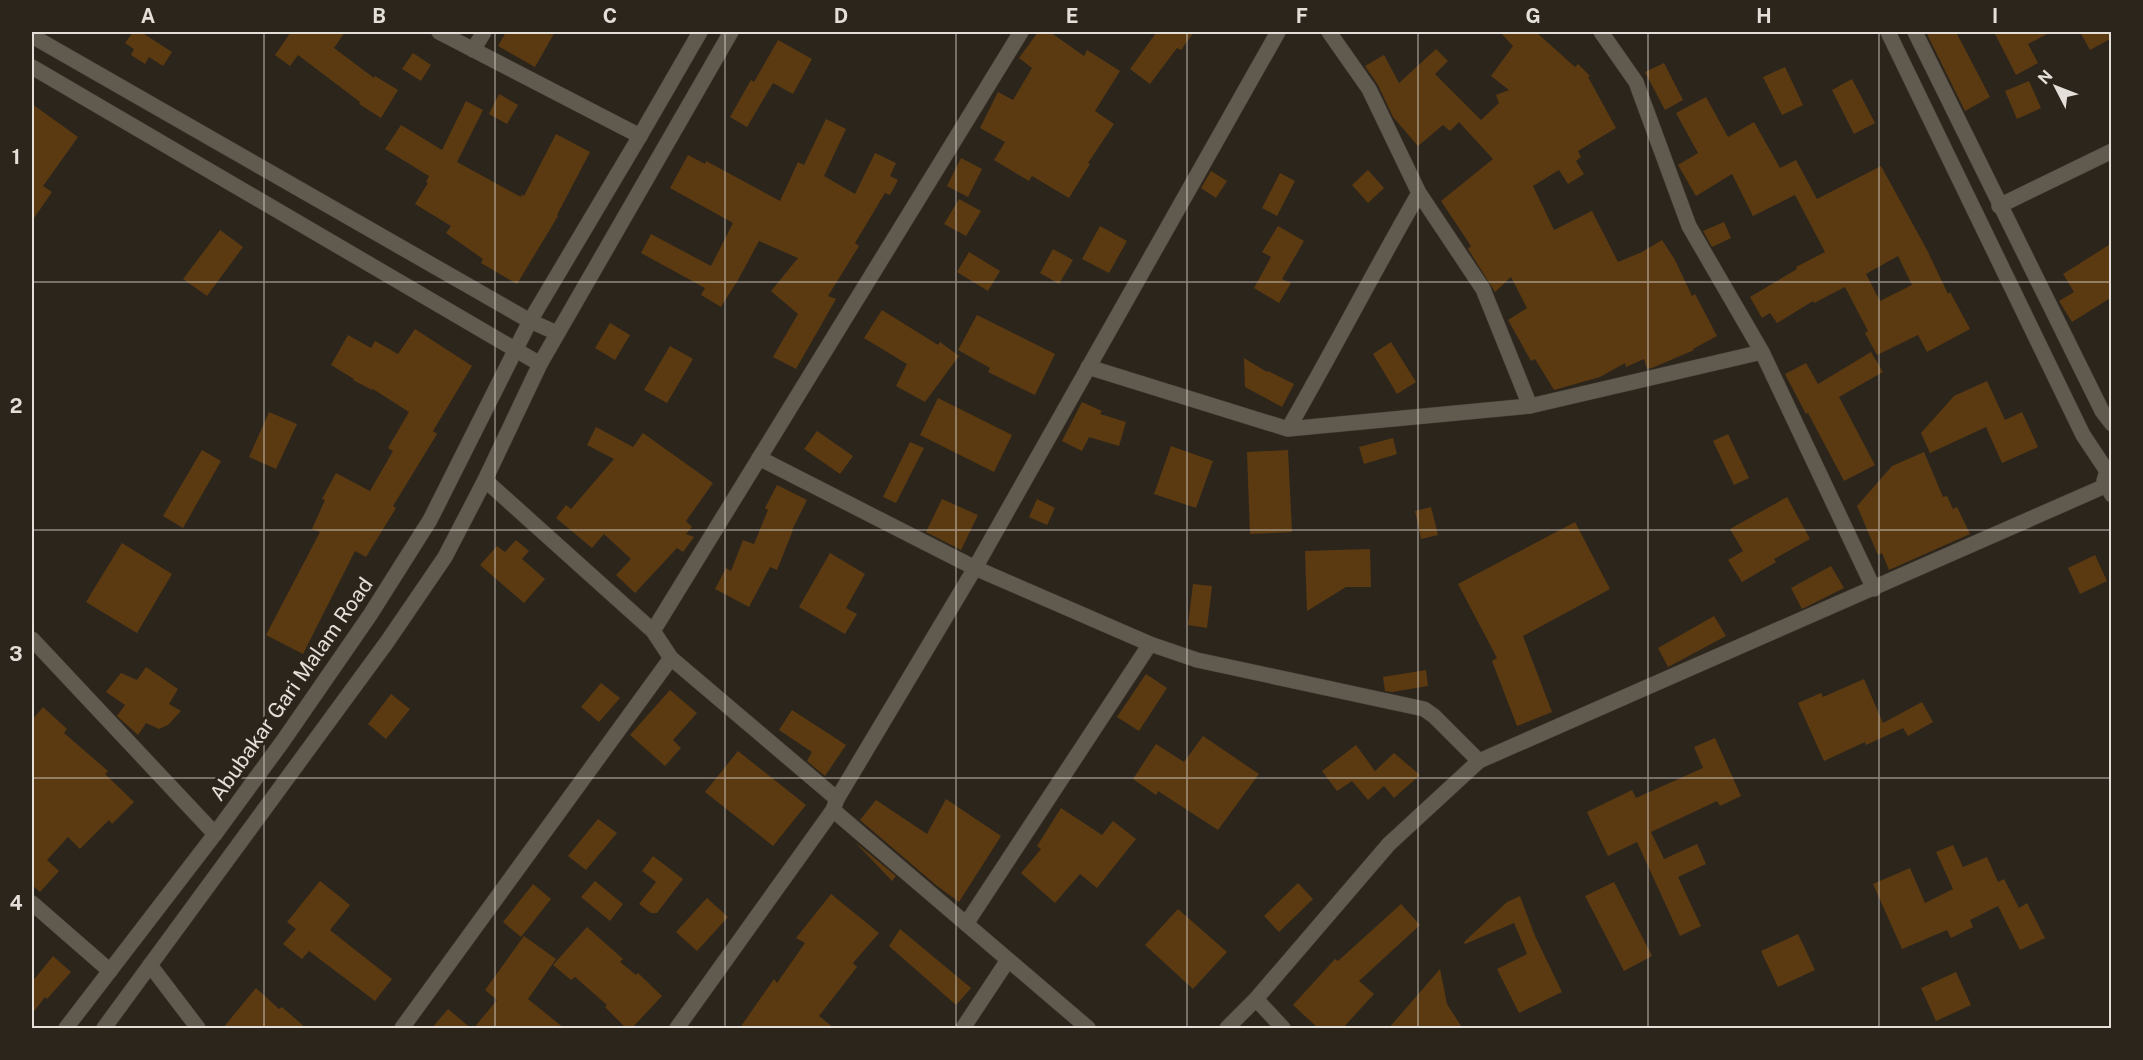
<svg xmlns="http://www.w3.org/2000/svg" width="2143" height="1060" font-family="'Public Sans',sans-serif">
<rect width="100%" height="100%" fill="#2c251c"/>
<path fill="#5b3a11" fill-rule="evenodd" d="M133,32H141L172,52L163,66L149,57L145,64L131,55L134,49L125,43Z
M291,32H345L334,48L374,78L375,76L398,90L381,118L359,104L360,102L298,55L290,66L275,55Z
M506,32H555L535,67L498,46Z
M1038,32H1050L1084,56L1087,50L1120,71L1095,111L1114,124L1088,163L1090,164L1069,198L1032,176L1029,181L994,160L1005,142L980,128L998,92L1013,100L1032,68L1019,58Z
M1154,32H1194L1181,50L1177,48L1150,84L1130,69L1156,33Z
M1500,32H1536L1575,67L1578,64L1590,76L1588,77L1616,128L1578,151L1581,157L1576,161L1584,174L1568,184L1559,170L1533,186L1554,230L1592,211L1618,262L1642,252L1662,240L1675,260L1692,296L1695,294L1717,336L1693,349L1694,350L1652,368L1647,369L1644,359L1626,367L1625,363L1600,377L1554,390L1535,359L1531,361L1508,320L1527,308L1511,277L1495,292L1468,249L1471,246L1441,201L1493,159L1459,122L1450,131L1443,125L1418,146L1393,117L1378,85L1365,66L1384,55L1399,83L1436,49L1448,61L1435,74L1481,120L1499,103L1496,95L1509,90L1491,76L1513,46Z
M1926,32H1956L1990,97L1965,111Z
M1994,32H2051L2028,44L2038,63L2016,75Z
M2080,32H2112V38L2090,50Z
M778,40L812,59L793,94L773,83L747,127L730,117L751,80L754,82Z
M413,53L431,65L421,81L402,69Z
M1664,63L1683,100L1665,110L1645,72Z
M1785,67L1803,105L1782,115L1763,77Z
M1852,79L1875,123L1854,134L1832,90Z
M2029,81L2041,108L2017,119L2005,91Z
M499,94L518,105L507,124L489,114Z
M1706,97L1728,137L1754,122L1780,168L1796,160L1817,199L1881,166L1927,250L1948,294L1950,292L1970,329L1927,352L1918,335L1877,355L1865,333L1868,331L1845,287L1814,303L1813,301L1777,323L1770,313L1762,318L1750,297L1797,269L1796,267L1825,252L1795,195L1753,216L1732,174L1696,196L1678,165L1698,153L1676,113ZM1898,256L1912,285L1880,301L1866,274Z
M466,101L483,110L457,162L521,197L522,194L524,196L556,134L590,152L557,215L558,216L517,284L481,263L483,259L446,233L451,226L415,204L428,183L426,182L429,176L385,149L401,125L442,150Z
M32,104L78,137L43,186L52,192L32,221Z
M826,119L846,129L824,176L855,194L875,153L896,163L890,176L898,180L890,195L885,193L855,243L859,246L828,296L836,299L796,369L773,357L798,314L771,291L798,258L759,241L738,280L721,307L701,295L705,288L641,253L651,234L711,266L733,223L670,188L688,155L705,164L706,161L780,201L798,162L804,165Z
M961,158L982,169L968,197L947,186Z
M1368,170L1384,188L1368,203L1352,185Z
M1211,171L1227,181L1216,198L1201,188Z
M1280,173L1295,181L1277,216L1262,208Z
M959,199L981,211L966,236L944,224Z
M1724,222L1731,238L1712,247L1703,231Z
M1100,226L1127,241L1109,273L1082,259Z
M1278,226L1304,241L1282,279L1291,283L1279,303L1254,288L1271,257L1262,252Z
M220,230L243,247L207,296L183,279Z
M2112,243V297L2072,322L2059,301L2074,292L2063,274Z
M1053,249L1073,260L1059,284L1040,273Z
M969,252L1000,271L988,291L957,272Z
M882,310L938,345L940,342L959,356L925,402L896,386L907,364L864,338Z
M977,315L1055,354L1035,395L988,372L990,368L958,350Z
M610,323L630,335L615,360L595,348Z
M415,329L472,366L433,431L437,434L393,506L396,508L366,557L355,551L303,654L266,635L320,532L312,529L325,500L322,499L336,473L370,491L393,451L388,448L409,412L373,389L372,390L353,380L354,379L331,365L348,335L371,348L375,341L398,354Z
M1391,342L1416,382L1397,394L1373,354Z
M670,346L693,359L667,403L644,390Z
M1871,352L1883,372L1839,397L1875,465L1844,481L1808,413L1806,414L1785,374L1806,363L1818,384Z
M1244,358L1267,372L1268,371L1294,384L1282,407L1245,387Z
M1987,381L2005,420L2022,412L2038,447L2002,463L1986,427L1930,453L1921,433L1954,396Z
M938,398L1012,435L994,472L920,435Z
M1082,402L1102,411L1100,414L1126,422L1119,446L1089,437L1082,451L1062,441Z
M269,412L297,424L276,469L249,457Z
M596,427L633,447L643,433L713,483L686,521L692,527L686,534L694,537L683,552L677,548L635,593L616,575L631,559L604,534L592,548L556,518L566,505L571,509L614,459L587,445Z
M817,431L853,456L840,474L804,449Z
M1728,434L1749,478L1734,485L1713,441Z
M1393,438L1397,454L1364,464L1359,447Z
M910,442L924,448L896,503L883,497Z
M1171,446L1213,461L1196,508L1154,494Z
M202,450L221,461L183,528L163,516Z
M1288,450L1292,532L1250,534L1247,452Z
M1924,452L1943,497L1947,496L1953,509L1957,507L1970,534L1889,570L1882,553L1878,555L1857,506L1892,466Z
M777,485L807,500L792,530H793L777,570L770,567L749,607L715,589L726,568L731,571L743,540L754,544L768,510L765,508Z
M1787,497L1810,539L1774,559L1776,562L1742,582L1728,560L1743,551L1730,529Z
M942,499L978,515L961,550L926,532Z
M1037,499L1055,508L1047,525L1029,517Z
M1431,507L1438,535L1421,539L1415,511Z
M1575,522L1610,589L1523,636L1552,712L1517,726L1492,661L1497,658L1458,584Z
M516,540L529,551L522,559L545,579L524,603L480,565L497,546L505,552Z
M122,543L172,574L137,633L86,602Z
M1370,549L1371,587H1346L1307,611L1305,551Z
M830,553L865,574L846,608L857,614L845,634L799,607Z
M2095,555L2107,581L2080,594L2068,568Z
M1831,566L1844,588L1802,609L1791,588Z
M1193,584L1212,586L1207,628L1188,625Z
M1714,616L1726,636L1668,667L1658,648Z
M146,667L178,689L169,704L181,711L168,725L159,729L146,723L138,735L117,716L125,705L106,692L121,673L137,680Z
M1426,670L1428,686L1392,692L1385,691L1383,677Z
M1146,674L1167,688L1139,731L1117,717Z
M1864,679L1883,723L1922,702L1933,722L1908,736L1903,728L1866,745L1865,742L1824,761L1798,703L1821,693L1823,697Z
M601,683L620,698L599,722L581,707Z
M670,690L697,713L673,740L681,748L665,766L630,735Z
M391,694L410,709L386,739L368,724Z
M43,707L67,729L64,733L108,771L105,774L134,802L112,824L109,820L80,849L68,837L47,860L59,871L40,892L32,885V720Z
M792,710L846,745L825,776L807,761L812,752L779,730Z
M1203,736L1259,774L1218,830L1158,791L1156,795L1133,779L1156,744L1184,762Z
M1715,738L1741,796L1720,806L1717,801L1651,832L1664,859L1697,844L1706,864L1678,877L1701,926L1680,936L1637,842L1608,856L1587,812L1632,790L1636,798L1703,768L1694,747Z
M1356,745L1375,771L1394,753L1420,775L1394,798L1384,786L1368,800L1352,781L1337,791L1322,771Z
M738,751L806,805L773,846L705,792Z
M946,799L1001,836L959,902L936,885L860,820L876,800L927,834Z
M1061,808L1102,835L1113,821L1136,839L1097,888L1080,874L1055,903L1021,873L1041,849L1037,846Z
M598,819L617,833L586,870L568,856Z
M855,842L896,876L892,881Z
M1953,845L1963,867L1987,857L1998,882L2004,879L2019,908L2027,903L2045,938L2020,950L1998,906L1970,920L1973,927L1951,938L1947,930L1902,949L1873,884L1910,868L1925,903L1953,889L1936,852Z
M653,856L683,879L657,913H651L639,904L656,882L642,871Z
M320,881L350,905L330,930L392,979L375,1001L309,951L302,959L283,944L296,929L287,922Z
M595,881L623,904L610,921L581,897Z
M1614,882L1652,956L1624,971L1585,896Z
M1298,883L1313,899L1279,932L1264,916Z
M533,884L551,899L521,937L503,922Z
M831,894L879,933L853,963L857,967L819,1016L835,1029H739L774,979L777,983L805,943L796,938Z
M1520,896L1535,936L1562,992L1519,1013L1497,969L1527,954L1514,923L1465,944L1464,942L1507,902Z
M707,898L728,917L697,951L676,932Z
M1401,904L1420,925L1359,981L1374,994L1342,1029H1319L1293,1005L1335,959L1338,961Z
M1178,909L1227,952L1193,989L1145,945Z
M587,927L623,959L620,962L636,975L638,973L662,996L631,1029H627L605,1007L607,1005L575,977L571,980L553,965Z
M900,929L971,988L956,1005L889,946Z
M1798,934L1815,970L1778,987L1761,951Z
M524,936L556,959L528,999L565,1029H473L497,1000L485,990Z
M53,956L71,972L47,999L45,997L32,1014V982Z
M1440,969L1447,1004L1463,1029H1388Z
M1956,972L1971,1005L1936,1021L1921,988Z
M256,988L279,1009L282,1007L307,1029H222Z
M448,1009L472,1029H431Z"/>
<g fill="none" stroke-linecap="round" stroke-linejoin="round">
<g stroke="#464039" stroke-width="16">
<path id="street" d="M439,32L640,136
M1329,32L1369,89L1419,193L1483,289L1530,406
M1601,32L1636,82L1689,226L1762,352L1874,589
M473,50L484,32
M1999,206L2112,151
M1088,367L1288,429L1530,406L1762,352
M1288,429C1333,351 1374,271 1419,193
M759,458L975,568L1150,644L1197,660L1424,709L1434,716L1479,761
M485,480L653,631L671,658L837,799
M653,631L1021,32
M32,639L215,834
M833,810L1088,1028
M32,903L110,971
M966,924L1150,644
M150,965L198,1028
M1256,999L1283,1028
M402,1028L671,658
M677,1028L833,810L837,799L975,568L1278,32
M963,1028L1008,960
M1227,1028L1256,999L1389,844L1479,761L2105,486"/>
</g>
<g stroke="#464039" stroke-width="16">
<path id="secondary" d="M1888,32L2083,435L2107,471
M1915,32L2102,411L2112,424
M32,36L530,321L557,333
M32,67L540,364
M2112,467L2107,471L2104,481L2112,495
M66,1028L215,834L283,741L370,615L430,520L530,321L640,136L700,32
M104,1028L387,642L445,557L485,480L540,364L731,32"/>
</g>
<use href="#street" stroke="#615a4f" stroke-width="15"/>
<use href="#secondary" stroke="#615a4f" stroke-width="15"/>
</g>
<path fill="none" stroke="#e4dfd9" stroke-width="1.5" stroke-opacity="0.55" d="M264,32V1028M495,32V1028M725,32V1028M956,32V1028M1187,32V1028M1418,32V1028M1648,32V1028M1879,32V1028M32,282H2112M32,530H2112M32,778H2112"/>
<g text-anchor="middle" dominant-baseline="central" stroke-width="6" stroke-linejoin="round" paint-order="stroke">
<g font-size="21" fill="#e4dfd9" stroke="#2c251c">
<text transform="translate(291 689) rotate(-55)">Abubakar Gari Malam Road</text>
</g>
</g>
<rect width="2143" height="1060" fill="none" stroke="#2c251c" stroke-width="66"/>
<g transform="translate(2056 87) rotate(312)" stroke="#2c251c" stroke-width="4.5" paint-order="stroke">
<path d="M0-4.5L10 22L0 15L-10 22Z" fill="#e4dfd9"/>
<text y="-9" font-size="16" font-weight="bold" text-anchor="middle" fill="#e4dfd9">N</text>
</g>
<rect x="33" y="33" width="2077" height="994" fill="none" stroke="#e4dfd9" stroke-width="2"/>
<g font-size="20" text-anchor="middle" font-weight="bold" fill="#e4dfd9">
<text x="148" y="23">A</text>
<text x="379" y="23">B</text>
<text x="610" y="23">C</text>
<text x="841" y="23">D</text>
<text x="1072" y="23">E</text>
<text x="1302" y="23">F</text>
<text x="1533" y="23">G</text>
<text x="1764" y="23">H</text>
<text x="1995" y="23">I</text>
<text x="16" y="164">1</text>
<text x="16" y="413">2</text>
<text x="16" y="661">3</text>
<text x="16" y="910">4</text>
</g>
</svg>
